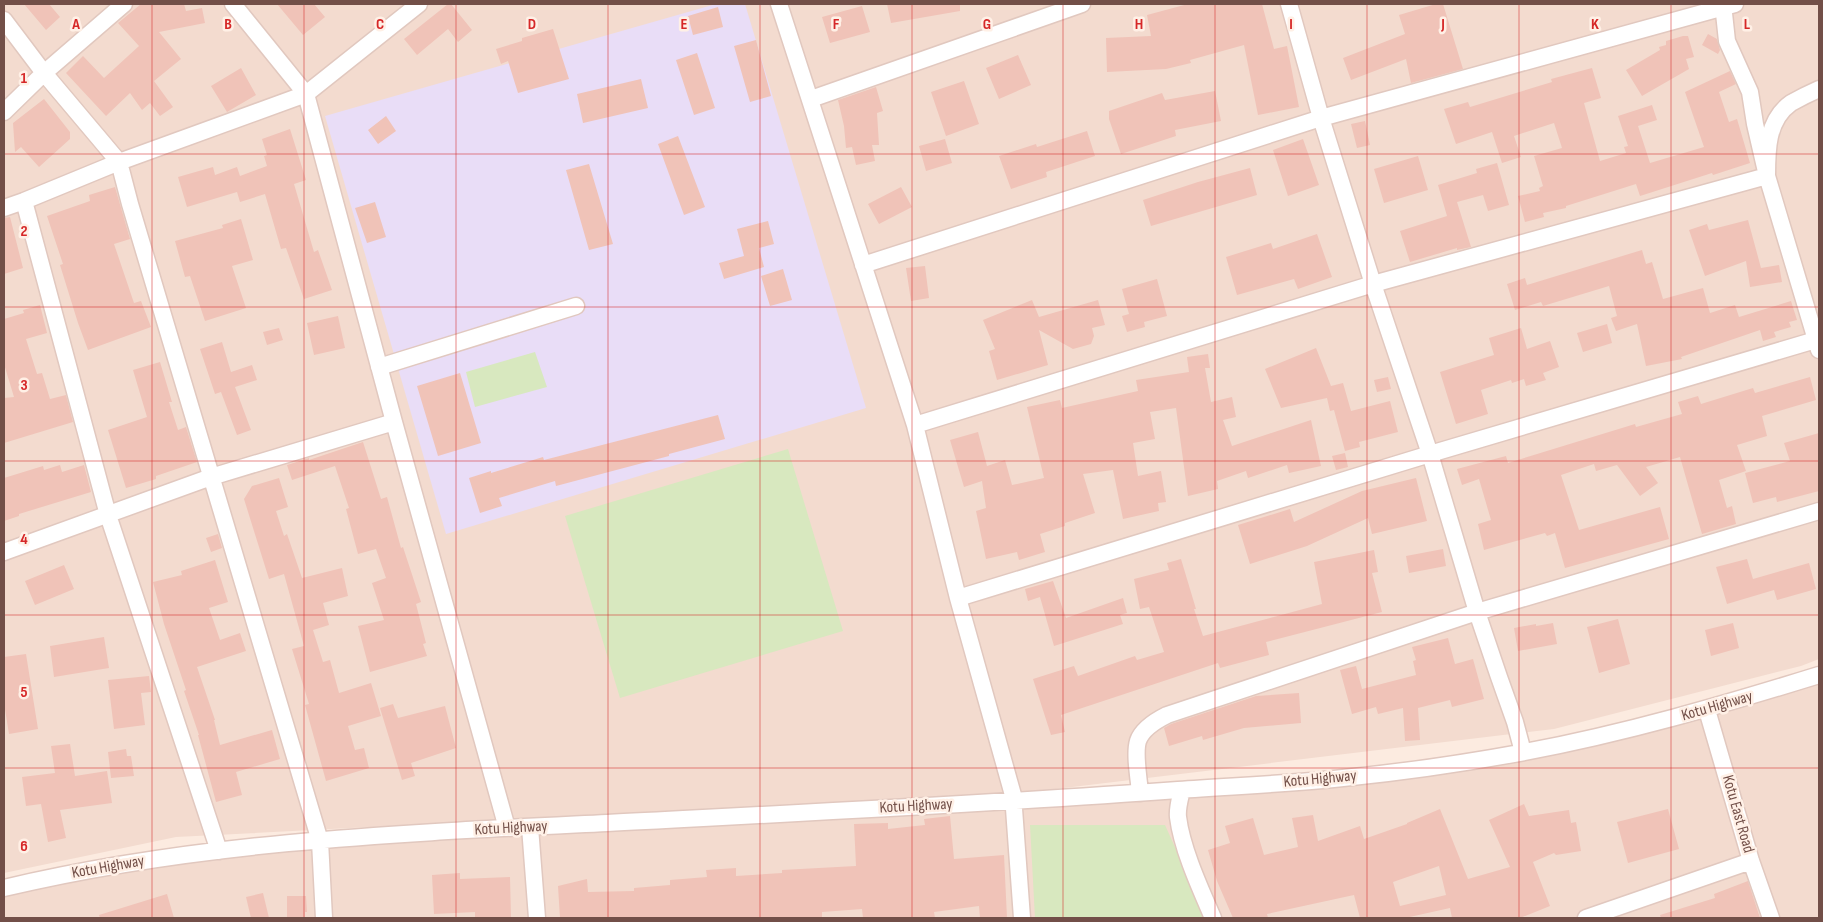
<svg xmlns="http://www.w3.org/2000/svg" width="1823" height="922" font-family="'Sofia Sans Condensed',sans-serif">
<rect width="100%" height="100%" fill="#fcebe0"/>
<path fill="#f3dbcf" d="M4,4H1819V659L1801,666L1554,729L1013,794L176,837L4,873Z
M1819,675V918H4V888L154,859L1449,765Z"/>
<path fill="#e9ddf7" d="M716,4H745L866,408L446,534L325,116Z"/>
<path fill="#d8e8bf" d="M535,352L547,387L475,407L466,372Z
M788,449L843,631L620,698L565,516Z
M1030,825H1165L1207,918H1035Z"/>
<path fill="#f0c3b8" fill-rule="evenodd" d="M24,4H49L60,17L46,30Z
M141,4H184L186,11L202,8L205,23L159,32L181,59L154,81L173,107L160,116L150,103L142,110L130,93L106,116L66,73L83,56L104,78L139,46L118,23Z
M277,4H314L325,17L303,35Z
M448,4H451L472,30L458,42L448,29L417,55L404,39Z
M887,4H960V11L891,23Z
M1188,4H1262L1274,49L1287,46L1299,107L1258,115L1244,45L1190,60L1191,63L1166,69L1107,72L1106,38L1151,36L1147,15Z
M1436,4H1443L1463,69L1411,83L1406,59L1351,80L1343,58L1405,34L1399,15Z
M862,6L870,32L830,43L822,17Z
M718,7L723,27L693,35L688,16Z
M553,29L569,79L518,93L508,61L501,64L496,49L522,41V38Z
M1708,34L1717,39L1720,50L1718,54L1702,45Z
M1683,36H1688L1694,57L1686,59L1689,69L1642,96L1626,70L1660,50L1659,47L1666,45V41Z
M756,40L771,96L750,102L734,46Z
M697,53L715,108L694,115L676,60Z
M1018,55L1031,85L999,99L986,68Z
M241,68L256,95L227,112L211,86Z
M1592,68L1601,98L1584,103L1600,161L1626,153L1624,147L1628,146L1618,116L1652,105L1657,120L1638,126L1650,163L1704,147L1685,92L1730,71L1736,84L1719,92L1729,122L1737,119L1750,163L1713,175L1712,173L1640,196L1636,184L1566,206V208L1543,213L1544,217L1525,222L1518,196L1540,191L1539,188L1543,186L1534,156L1562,148L1554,123L1514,136L1521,157L1502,163L1492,132L1456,144L1444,109L1468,102L1470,107L1552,82L1551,79Z
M641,79L648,108L583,123L577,94Z
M964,81L979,124L946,136L931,92Z
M876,87L883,111L877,113L879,145H872L875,161L856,165L852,147L846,148L844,126L838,100Z
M1215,91L1221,121L1175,130L1176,136L1121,154L1109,119V111L1162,93L1165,100Z
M44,99L70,132V139L39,167L21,147L15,152L13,123Z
M386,116L396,131L378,144L368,130Z
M1365,121L1370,145L1357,148L1351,124Z
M290,129L306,180L294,184L314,252L318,250L332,290L304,299L286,248L281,249L265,194L240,202L237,192L187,207L178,177L213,167L215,175L237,167L240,176L267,166L264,156L267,155L262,139Z
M1087,131L1095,156L1046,172L1047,177L1011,189L999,156L1036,144L1037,147Z
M678,136L705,207L684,215L658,144Z
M945,139L952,163L926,171L919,146Z
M1303,139L1319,185L1288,196L1273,150Z
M1418,156L1428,190L1384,203L1374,169Z
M1497,163L1509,205L1488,211L1483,195L1457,202L1471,247L1457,250V248L1410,262L1400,231L1447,216L1438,185L1477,173L1476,169Z
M589,164L613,244L589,250L566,170Z
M1250,168L1257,195L1151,226L1143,200L1198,182Z
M115,187L130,239L114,244L134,303L141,301L151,327L88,350L78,323L60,265L63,264L47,216L90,201L89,195Z
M901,187L912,207L879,224L868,204Z
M375,202L386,237L367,243L355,208Z
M10,217L23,268L4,274V218Z
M241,219L253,260L232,266L246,308L205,321L190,276L185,277L175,241L223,228L222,225Z
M1748,220L1761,268L1779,265L1782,282L1750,287L1746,261L1705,276L1689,230L1707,224L1709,230Z
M768,221L774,244L759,248L764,267L724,279L719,263L744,256L737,229Z
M1317,234L1332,277L1298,289L1294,279L1237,295L1226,257L1271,243L1273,249Z
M1642,250L1646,264L1652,262L1663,299L1703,288L1710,313L1735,305L1739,317L1791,301L1797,320L1789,322L1791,327L1774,332L1776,337L1763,341L1760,330L1681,357L1682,359L1646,366L1637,324L1616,331L1611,318L1617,316L1609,286L1543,306L1541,302L1515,310L1507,284L1525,278L1527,285Z
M925,266L929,298L911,301L906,268Z
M783,269L792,300L770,306L761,276Z
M1157,279L1167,316L1144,322L1145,327L1127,332L1122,316L1129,314L1122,289Z
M1032,300L1039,317L1098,300L1105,325L1092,328L1094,336L1091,344L1073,349L1039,330L1048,365L997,380L989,351L995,349L983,320Z
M40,305L47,333L26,339L37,374L42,373L50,399L66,395L73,422L4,443V398L14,397L4,364V319L24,313L23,310Z
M338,316L345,348L314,355L307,323Z
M1607,324L1612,343L1583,352L1577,333Z
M279,328L283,340L267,345L263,332Z
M1521,328L1527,349L1550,341L1559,367L1543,373L1546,380L1526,386L1524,379L1512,383L1511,380L1481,390L1488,414L1456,424L1440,372L1494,355L1489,338Z
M222,342L231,372L252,365L257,380L235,387L251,430L237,435L221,392L215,394L200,349Z
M1316,348L1331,386L1343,383L1351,411L1390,401L1398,432L1359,442L1360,447L1345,451L1334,410L1330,411L1327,398L1281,408L1265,369Z
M1208,354L1210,368H1205L1211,402L1232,397L1236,417L1223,420L1232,446L1311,420L1321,466L1289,473L1287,465L1248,478L1246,471L1217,481L1218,489L1188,496L1176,408L1150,412L1155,439L1133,443L1138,476L1161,471L1166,502L1158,503L1159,511L1123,519L1113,470L1083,474L1095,513L1065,523V526L1040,534L1045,552L1019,560L1017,552L986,559L976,511L986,508L982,481L964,487L950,440L978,432L987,466L1005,460L1012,485L1044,478L1027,407L1060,400L1062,408L1138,391L1136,380L1189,372L1187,357Z
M160,362L172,402H169L178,430L186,427L197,462L156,476V479L126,488L108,430L147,417L133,370Z
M460,373L481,443L438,456L417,386Z
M1388,377L1391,389L1377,392L1374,380Z
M1810,377L1816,400L1762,416L1767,436L1737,445L1746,471L1719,480L1727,508L1732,506L1736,524L1702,534L1680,457L1646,467L1658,483L1640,496L1617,465L1596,471L1594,464L1561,475L1579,530L1660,507L1669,539L1565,568L1555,533L1547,536L1545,533L1484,550L1478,524L1491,520L1479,479L1462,485L1457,469L1506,456L1508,463L1635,424L1636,427L1682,414L1678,402L1698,396L1701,404L1753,388L1755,393Z
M718,415L725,439L669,454V456L556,486L555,481L499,498L502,506L480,513L469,478L491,471V473L543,457L544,460Z
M1819,433V491L1777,502L1776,497L1753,503L1745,473L1790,461L1784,443Z
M363,442L381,499L387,497L401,548L403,547L421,602L416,604L426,643L423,644L427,656L370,672L358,626L384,620L372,583L386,578L376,549L358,554L346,509L349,508L335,466L292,480L287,465L309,458V460Z
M1345,453L1348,467L1336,470L1332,456Z
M60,465L62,472L84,465L91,492L19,514V516L4,521V478L43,466L44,470Z
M279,478L288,507L276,511L284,536L287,534L302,578L342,568L348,596L323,603L329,625L313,630L323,662L330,660L339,693L371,683L381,716L348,726L355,750L364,748L369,768L326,781L305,705L309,704L292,649L304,646L284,574L269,579L244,499L252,486Z
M1416,478L1427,521L1372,534L1368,518L1307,546L1250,564L1238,525L1290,509L1294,522L1362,491Z
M218,534L222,548L211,552L206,538Z
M1443,549L1446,566L1409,573L1406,556Z
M1374,550L1378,572L1372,573L1382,612L1266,642L1269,655L1220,668L1218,663L1061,715L1065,732L1051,735L1033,679L1074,666L1078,676L1135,656L1137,660L1164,652L1149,607L1140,609L1134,579L1169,570L1167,563L1181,559L1196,609H1194L1203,636L1322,604L1314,562Z
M1747,559L1753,579L1809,563L1816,589L1777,600L1774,590L1727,604L1716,567Z
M215,560L228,602L209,608L220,640L240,633L246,651L197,667L215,720H214L220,745L272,730L280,759L236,772L242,795L216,802L198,735H199L184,691L186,690L164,624L153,582L182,575L181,571Z
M64,565L74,589L35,605L25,581Z
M1053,581L1066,618L1123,598L1127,613L1120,615L1123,624L1054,646L1040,597L1028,601L1025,589Z
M1618,619L1630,664L1599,673L1587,627Z
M1553,623L1557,644L1518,651L1514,628L1536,624V626Z
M1733,623L1739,648L1711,656L1705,630Z
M104,637L109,668L54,677L50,646Z
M1448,638L1455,664L1473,659L1484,699L1452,707L1450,700L1418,708L1420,740L1405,741L1403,708L1378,714L1376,707L1352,714L1340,670L1356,666L1362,689L1416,675L1413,661L1416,660L1412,647Z
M26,654L38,729L9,734L4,703V657Z
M149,676L151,692L141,693L145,725L114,729L108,680Z
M1299,693L1301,723L1244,728L1203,740L1202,736L1169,746L1164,728L1171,724L1256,696Z
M393,704L398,718L445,706L456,748L411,763L415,776L402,780L380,708Z
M70,744L75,776L107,771L112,803L60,810L66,838L48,842L41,804L26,806L22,777L55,773L51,746Z
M126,749L127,756H131L134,776L111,778L108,752Z
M1524,804L1529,816L1569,810L1571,823L1576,822L1581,851L1556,855L1554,853L1533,862L1550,906L1520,918H1452L1450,908L1405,918H1360L1354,895L1267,914L1268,918H1233L1217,881L1208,850L1230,843L1225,826L1253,818L1264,855L1298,847L1292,818L1313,815L1318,841L1360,826L1364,839L1407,824V823L1440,809L1468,879L1510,867L1489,820ZM1439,866L1446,895L1400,906L1393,882Z
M1668,809L1679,849L1628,863L1617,822Z
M950,816L954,859L1004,855L1007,918H980L979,906L934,912L935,918H863L862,909L822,912V918H560L558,886L587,879L588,892L634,891V888L670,885V880L707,877L706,870L736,868V876L782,873V870L856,866L854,824L888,823V829L925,825L924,819Z
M460,873V879L510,877L511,918H475V912L434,914L432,875Z
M1748,881L1760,918H1661L1660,915L1715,898L1714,894Z
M263,893L269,918H251L246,897Z
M167,894L174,918H100L99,915Z
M287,896H306L307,912H305V918H287Z"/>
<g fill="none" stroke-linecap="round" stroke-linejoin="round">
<g stroke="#e1c8bf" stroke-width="19">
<path id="minor" d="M233,4L306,94L394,422L507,828
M779,4L915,425L958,598L1013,795L1022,918
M1289,4L1321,118L1373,284L1430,454L1477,612L1499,677L1515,722L1523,752
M1723,4L1727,41L1750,92L1755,124L1767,176L1819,350
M4,20L44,73L119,162L130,204L320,841L324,918
M811,99L1082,4
M4,112L44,73L124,4
M24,201L108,515L219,851
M4,208L24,201L119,162L306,94L419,4
M863,265L1321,118L1735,4
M379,367L576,306
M915,425L1373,284L1767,176C1767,150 1767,120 1791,103C1800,98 1810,93 1819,89
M4,552L211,477L394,422
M958,598L1430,454L1819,339
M1707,710L1751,861L1771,918
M1182,790C1180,799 1177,808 1178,817C1182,849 1200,888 1213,918
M1140,793C1139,779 1134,754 1138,741C1142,729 1157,720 1167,715L1477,612L1819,511
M530,827L537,918
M4,888C201,841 406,833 607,823C798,813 988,804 1178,790C1233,786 1288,784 1343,778C1404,772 1465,763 1525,752C1626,733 1722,705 1819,675
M1586,918L1751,861"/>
</g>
<use href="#minor" stroke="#fff" stroke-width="16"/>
</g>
<path fill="none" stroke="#d62828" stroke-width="1" stroke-opacity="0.55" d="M152,4V918M304,4V918M456,4V918M608,4V918M760,4V918M912,4V918M1063,4V918M1215,4V918M1367,4V918M1519,4V918M1671,4V918M4,154H1819M4,307H1819M4,461H1819M4,615H1819M4,768H1819"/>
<g text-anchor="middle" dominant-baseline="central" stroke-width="5" stroke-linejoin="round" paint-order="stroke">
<g font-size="16" fill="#724f48" stroke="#fff0e6">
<text transform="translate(1717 706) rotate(-16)">Kotu Highway</text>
<text transform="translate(1320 779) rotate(-5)">Kotu Highway</text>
<text transform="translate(916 806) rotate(-3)">Kotu Highway</text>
<text transform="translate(1738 814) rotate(74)">Kotu East Road</text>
<text transform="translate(511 828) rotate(-3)">Kotu Highway</text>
<text transform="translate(108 867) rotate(-10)">Kotu Highway</text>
</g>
</g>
<g font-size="16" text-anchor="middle" font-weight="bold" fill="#d62828" stroke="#fff0e6" stroke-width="5" stroke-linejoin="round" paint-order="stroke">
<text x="76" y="29">A</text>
<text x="228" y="29">B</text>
<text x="380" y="29">C</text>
<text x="532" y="29">D</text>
<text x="684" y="29">E</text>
<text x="836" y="29">F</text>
<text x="987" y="29">G</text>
<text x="1139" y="29">H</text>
<text x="1291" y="29">I</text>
<text x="1443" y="29">J</text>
<text x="1595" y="29">K</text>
<text x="1747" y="29">L</text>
<text x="24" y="83">1</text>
<text x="24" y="236">2</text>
<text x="24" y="390">3</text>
<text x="24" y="544">4</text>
<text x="24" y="697">5</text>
<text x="24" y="851">6</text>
</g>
<rect width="1823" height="922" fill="none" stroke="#724f48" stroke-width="10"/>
</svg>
